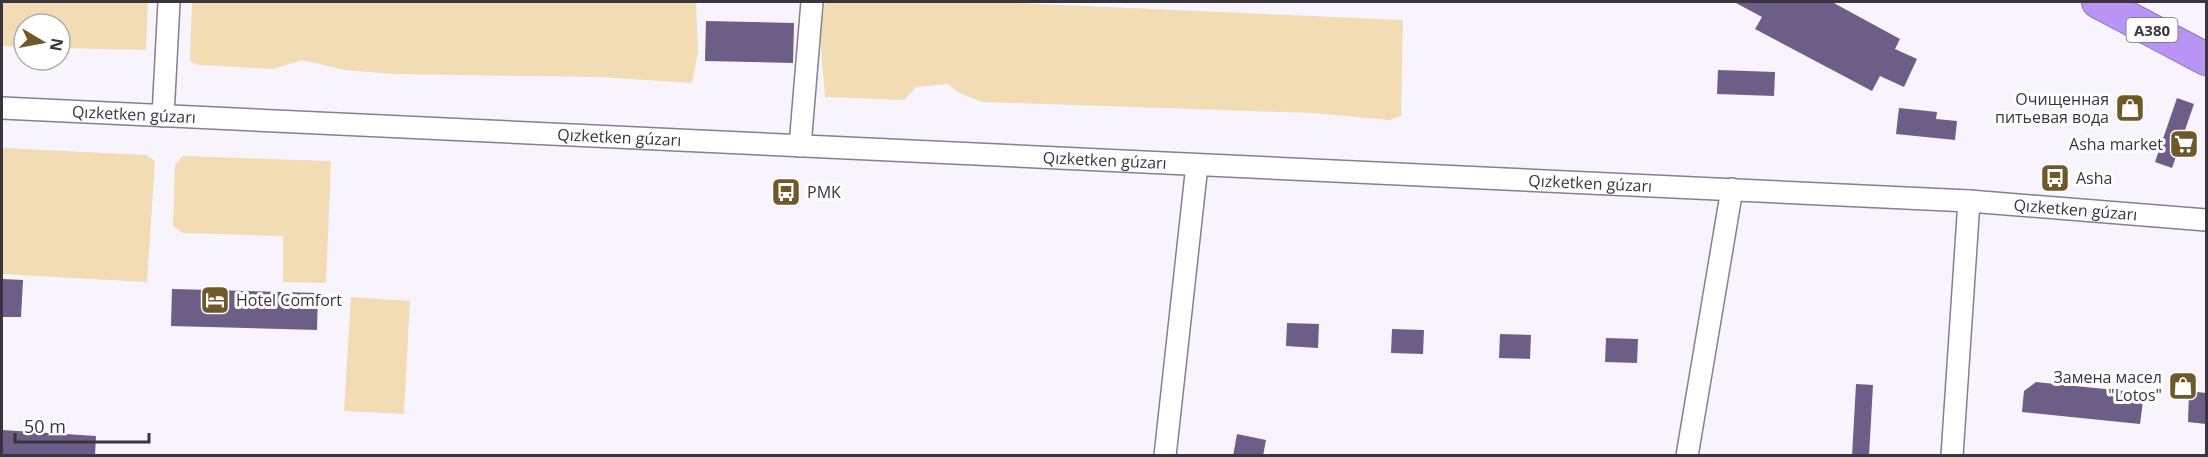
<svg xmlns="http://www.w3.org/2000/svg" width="2208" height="457" font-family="'Open Sans',sans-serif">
<rect width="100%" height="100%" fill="#f7f4fe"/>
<path fill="#f1dcb3" d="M2,2H148L146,50L60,48V24H24V47L2,46Z
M192,2H696L698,52L692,83L599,77L393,74L345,70L302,60L274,69L198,65L190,61Z
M825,2H991L1403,20L1401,116L1390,120L1313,113L983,102L959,93L948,84L916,87L904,100L825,97L820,36Z
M2,148L146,155L155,161L147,282L2,274Z
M183,156L331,161L326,283L283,282V236L183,233L173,226L175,165Z
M351,297L410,301L404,414L344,411Z"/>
<path fill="#6d5e87" d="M1734,2H1832L1900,39L1895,49L1917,59L1904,87L1880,76L1872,91L1755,29L1762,17Z
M706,21L794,23L793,63L705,61Z
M1718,70L1775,72L1774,96L1717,94Z
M2177,98L2194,104L2172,168L2155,162Z
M1899,108L1937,112L1936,119L1957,121L1955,140L1896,134Z
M2,279L23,280L21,317H2Z
M172,289L318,293L317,330L171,326Z
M1287,323L1319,324L1318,348L1286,346Z
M1392,329L1424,330L1423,354L1391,353Z
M1500,334L1531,335L1530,359L1499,358Z
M1606,338L1638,339L1637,363L1605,362Z
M2036,382L2144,393L2140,424L2022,412L2024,391Z
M1856,384L1873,385L1869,456H1852Z
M2189,391L2206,393V424L2188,422Z
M2,430L96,436L95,456H2Z
M1237,434L1266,440L1263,456H1233Z"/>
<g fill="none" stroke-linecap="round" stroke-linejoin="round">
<g stroke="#857e94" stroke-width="24">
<g id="minor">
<path id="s1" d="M2,108L1969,201L2206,220"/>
<path d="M163,116L169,2"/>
<path d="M800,146L812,2"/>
<path d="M1165,456L1197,165"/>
<path d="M1687,456L1732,189"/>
<path d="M1952,456L1969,201"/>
</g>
</g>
<g stroke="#8d73b5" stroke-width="34">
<path id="highway" d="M2098,2L2206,59"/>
</g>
<use href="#minor" stroke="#fff" stroke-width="21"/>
<use href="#highway" stroke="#ba94f5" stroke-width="32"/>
</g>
<defs>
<g id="shop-square" transform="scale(1.5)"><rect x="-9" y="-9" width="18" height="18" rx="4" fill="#6f5929" stroke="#fff"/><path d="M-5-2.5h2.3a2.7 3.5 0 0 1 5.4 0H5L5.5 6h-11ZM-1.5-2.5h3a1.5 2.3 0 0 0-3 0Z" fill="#fff"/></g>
<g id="supermarket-square" transform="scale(1.5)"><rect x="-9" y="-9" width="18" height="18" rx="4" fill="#6f5929" stroke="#fff"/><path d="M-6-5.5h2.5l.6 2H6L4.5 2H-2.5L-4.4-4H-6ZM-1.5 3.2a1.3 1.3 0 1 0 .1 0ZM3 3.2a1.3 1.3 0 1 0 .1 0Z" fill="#fff"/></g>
<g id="bus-square" transform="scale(1.5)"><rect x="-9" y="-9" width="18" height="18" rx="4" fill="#6f5929" stroke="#fff"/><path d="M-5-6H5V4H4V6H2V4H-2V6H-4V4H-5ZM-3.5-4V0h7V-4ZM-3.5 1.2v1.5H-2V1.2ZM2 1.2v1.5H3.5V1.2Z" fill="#fff"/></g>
<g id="hotel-square" transform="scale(1.5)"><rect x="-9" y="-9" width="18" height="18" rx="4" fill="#6f5929" stroke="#fff"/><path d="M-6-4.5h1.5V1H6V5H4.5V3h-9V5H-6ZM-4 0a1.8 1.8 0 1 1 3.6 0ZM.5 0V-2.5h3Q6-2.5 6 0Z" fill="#fff"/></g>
</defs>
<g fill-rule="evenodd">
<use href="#shop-square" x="2130" y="108"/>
<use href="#supermarket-square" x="2184" y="144"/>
<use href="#bus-square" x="2055" y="178"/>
<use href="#bus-square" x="786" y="192"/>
<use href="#hotel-square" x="215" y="300"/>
<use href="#shop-square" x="2183" y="386"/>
</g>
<g text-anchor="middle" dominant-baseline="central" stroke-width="6" stroke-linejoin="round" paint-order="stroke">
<rect fill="#fff" stroke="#747279" stroke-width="1.5" x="2126.5" y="18" width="51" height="24" rx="4.5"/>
<g font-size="15" font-weight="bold" fill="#39353f">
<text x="2152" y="30">A380</text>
</g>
<g font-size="16" fill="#39353f" stroke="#fff" text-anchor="end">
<text x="2109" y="99">Очищенная<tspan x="2109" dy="18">питьевая вода</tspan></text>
<text x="2163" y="144">Asha market</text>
<text x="2076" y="178" text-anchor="start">Asha</text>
<text x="807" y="192" text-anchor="start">PMK</text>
<text x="236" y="300" text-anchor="start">Hotel Comfort</text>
<text x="2162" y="377">Замена масел<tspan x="2162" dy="18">"Lotos"</tspan></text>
</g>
<g font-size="16" fill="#39353f" stroke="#fff">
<text stroke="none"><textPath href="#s1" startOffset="132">Qızketken gúzarı</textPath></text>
<text stroke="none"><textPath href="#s1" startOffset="618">Qızketken gúzarı</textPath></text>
<text stroke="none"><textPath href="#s1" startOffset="1104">Qızketken gúzarı</textPath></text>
<text stroke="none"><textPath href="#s1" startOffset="1590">Qızketken gúzarı</textPath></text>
<text stroke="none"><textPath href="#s1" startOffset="2076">Qızketken gúzarı</textPath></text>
</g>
</g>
<rect width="2208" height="457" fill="none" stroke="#39353f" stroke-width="6"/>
<g transform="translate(42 42) rotate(100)"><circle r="28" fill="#ffffff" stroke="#b0aeb2" stroke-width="1.5"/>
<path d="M0-4.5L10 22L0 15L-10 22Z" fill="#6f5929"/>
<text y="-9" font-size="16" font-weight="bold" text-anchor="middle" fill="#39353f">N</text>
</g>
<path d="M15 433v9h134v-9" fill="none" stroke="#39353f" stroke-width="3"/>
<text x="24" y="433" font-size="18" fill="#39353f" stroke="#ffffff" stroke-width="4.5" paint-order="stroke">50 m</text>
</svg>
